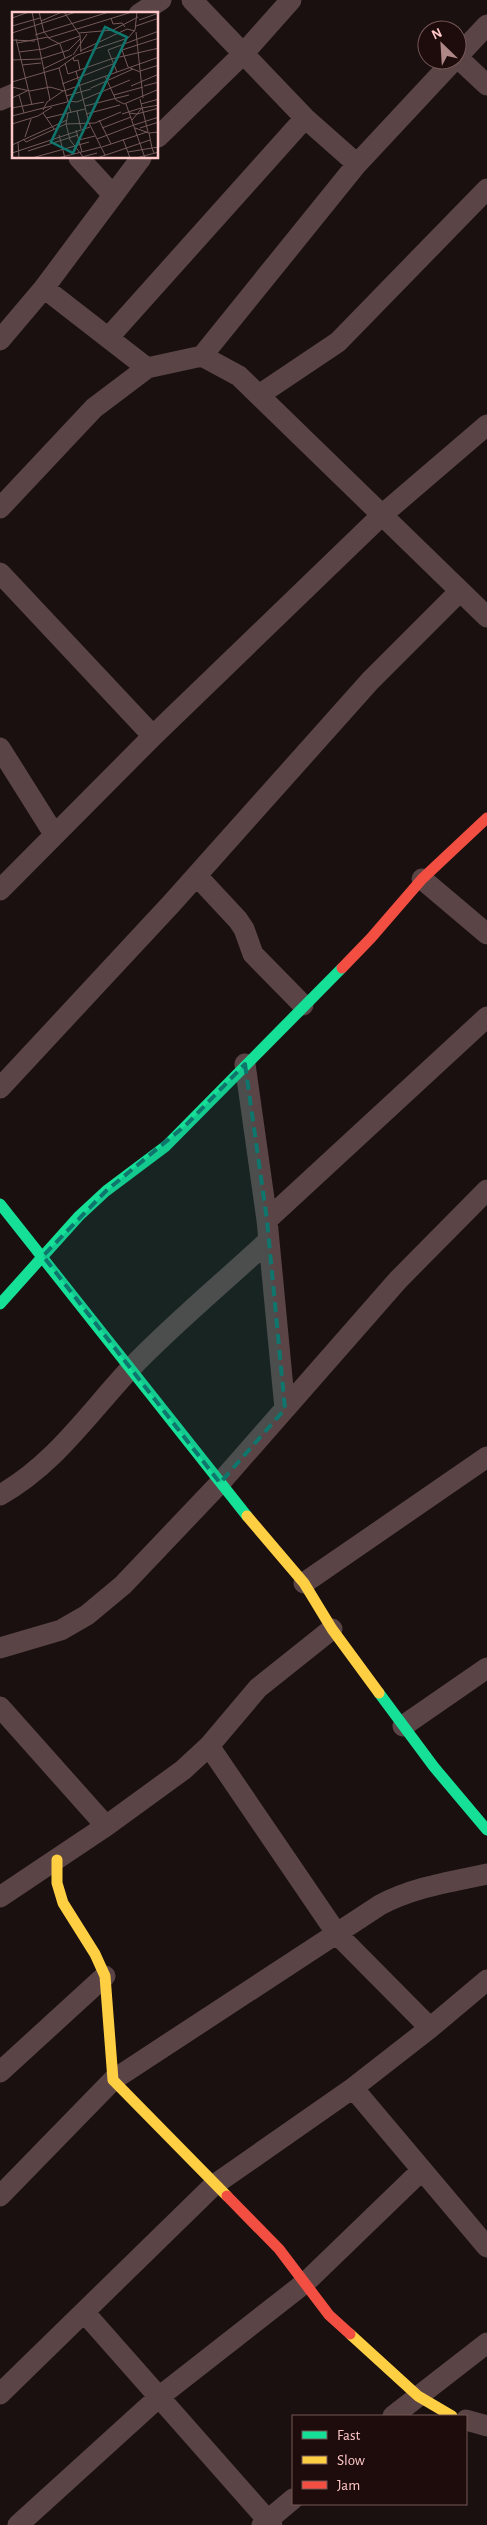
<svg xmlns="http://www.w3.org/2000/svg" width="487" height="2525" font-family="'Alegreya Sans',sans-serif">
<rect width="100%" height="100%" fill="#19100f"/>
<g fill="none" stroke-linecap="round" stroke-linejoin="round">
<path stroke="#5a4445" stroke-width="21" d="M192,0L305,118L357,164
M139,14L161,0
M457,57L487,25
M457,57L487,85
M0,100L14,94
M158,137L243,54L291,0
M79,158L113,195
M44,288L147,368
M108,338L305,118
M0,340L44,288L141,158
M202,356L357,164L454,60
M259,395L338,342L487,189
M0,508L94,408L147,368L202,356L239,376L487,617
M0,573L153,736
M0,748L54,834
M197,876L238,920L244,929L253,954L303,1005
M422,879L487,934
M0,890L153,736L382,515L487,425
M245,1064L267,1220L285,1409
M0,1088L172,903L370,681L459,592
M267,1220L487,1017
M0,1495C54,1465 89,1413 130,1369C173,1324 223,1283 269,1240
M304,1583L487,1457
M0,1648L61,1630L87,1615L123,1585L220,1483L398,1280L487,1190
M0,1707L106,1826
M403,1726L487,1668
M209,1746L337,1934L430,2028
M0,1897L106,1826L183,1770L209,1746L258,1688L332,1629
M0,2072L105,1976
M353,2088L487,2247
M0,2196L113,2080L380,1905C414,1887 450,1882 487,1874
M84,2312L272,2525
M0,2394L214,2185L353,2088L430,2028L487,1980
M393,2416L487,2343
M466,2420L487,2426
M18,2525L159,2397L306,2282L422,2170
M262,2525L293,2499"/>
<path stroke="#16e098" stroke-width="11" d="M0,1204L247,1516
M0,1304L79,1216L106,1191L166,1146L342,968
M379,1693L434,1767L487,1830"/>
<path stroke="#ffcf43" stroke-width="11" d="M247,1516L304,1583L332,1629L379,1693
M57,1860V1883L63,1903L95,1954L105,1976L113,2080L227,2196
M350,2334L418,2396L452,2416"/>
<path stroke="#f24e42" stroke-width="11" d="M342,968L371,938L422,879L487,818
M227,2196L279,2249L329,2315L350,2334"/>
</g>
<path fill="#0f766e" fill-opacity="0.2" stroke="#0f766e" stroke-width="4" stroke-dasharray="10 6" stroke-linejoin="round" d="M245,1064L267,1220L285,1409L220,1483L43,1256L106,1191L186,1125Z"/>
<g transform="translate(12 12)">
<rect width="146" height="146" fill="#19100f"/>
<path fill="none" stroke="#755959" stroke-width="1" d="M20,0L38,88M27,0L32,20L38,27L48,32L53,46M52,0L68,23L69,40M0,6L17,0M99,6L101,12L110,11L113,15M127,8L147,1M29,9L50,0M0,14L28,6M124,14L147,6M124,20L131,86M0,21L64,0M67,21L101,18L126,5M23,23L97,0M36,26L120,0M4,27L20,93M0,28L23,29M5,31L36,25M96,38L147,19M96,38L105,60M68,39L115,17L123,19M7,40L31,37L68,24M61,43L75,22M61,45L62,49L66,48L68,58M0,48L28,47L57,38L68,27M53,51L56,62L99,47L147,36M10,53L29,51M47,56L59,101M31,57L60,43M64,59L77,111L93,143M128,59L147,53M128,60L116,55L110,38L147,26M93,64L104,88L112,92L147,77M0,70L47,56L65,43L116,26L123,18L125,0M50,72L101,52M119,74L147,62M132,74L147,70M0,75L18,79L38,75L52,79L147,45M79,76L121,57M7,83L12,101M102,83L131,75M54,84L79,77M0,86L15,79M128,87L136,120M55,89L65,90L118,68M114,92L133,146M129,92L147,87M73,94L117,83M0,96L32,90M31,98L35,90L51,79M65,99L69,117M31,101L42,117M56,101L54,112L58,128L72,146M117,101L125,102L147,96M74,102L108,93M110,102L129,96M0,104L55,90M34,106L73,97M87,108L99,132M120,108L130,96L147,93M0,112L26,104L40,95M122,113L147,105M90,116L119,105M123,116L137,121L147,120M128,116L147,110M64,118L70,140M137,121L140,136L147,135M47,123L53,146M13,125L19,107M11,127L14,130L54,112L83,111L109,100M85,127L122,113M111,127L118,146M67,128L83,124M6,130L7,146M0,133L55,108M90,135L135,120M16,139L66,123M116,140L140,136L142,141M0,141L78,115M20,146L77,130M46,146L89,135M66,146L85,141M85,146L138,128M124,146L147,140"/>
<path fill="#0f766e" fill-opacity="0.15" stroke="#0f766e" stroke-width="2.5" d="M93,15L115,25L61,141L39,130Z"/>
<rect width="146" height="146" fill="none" stroke="#ffc7c8" stroke-width="2.5"/>
</g>
<rect x="292" y="2415" width="175" height="90" fill="#1d0c0b" stroke="#775757"/>
<rect x="302" y="2431" width="25" height="8" fill="#16e098" stroke="#775757"/>
<text x="337" y="2440" font-size="15" fill="#ffc7c8">Fast</text>
<rect x="302" y="2456" width="25" height="8" fill="#ffcf43" stroke="#775757"/>
<text x="337" y="2465" font-size="15" fill="#ffc7c8">Slow</text>
<rect x="302" y="2481" width="25" height="8" fill="#f24e42" stroke="#775757"/>
<text x="337" y="2490" font-size="15" fill="#ffc7c8">Jam</text>
<g transform="translate(442 45) rotate(335)"><circle r="24" fill="#1d0c0b" stroke="#775757"/>
<path d="M0-4L9 19L0 12L-9 19Z" fill="#ae8787"/>
<text y="-8" font-size="14" font-weight="bold" text-anchor="middle" fill="#ffc7c8">N</text>
</g>
</svg>
